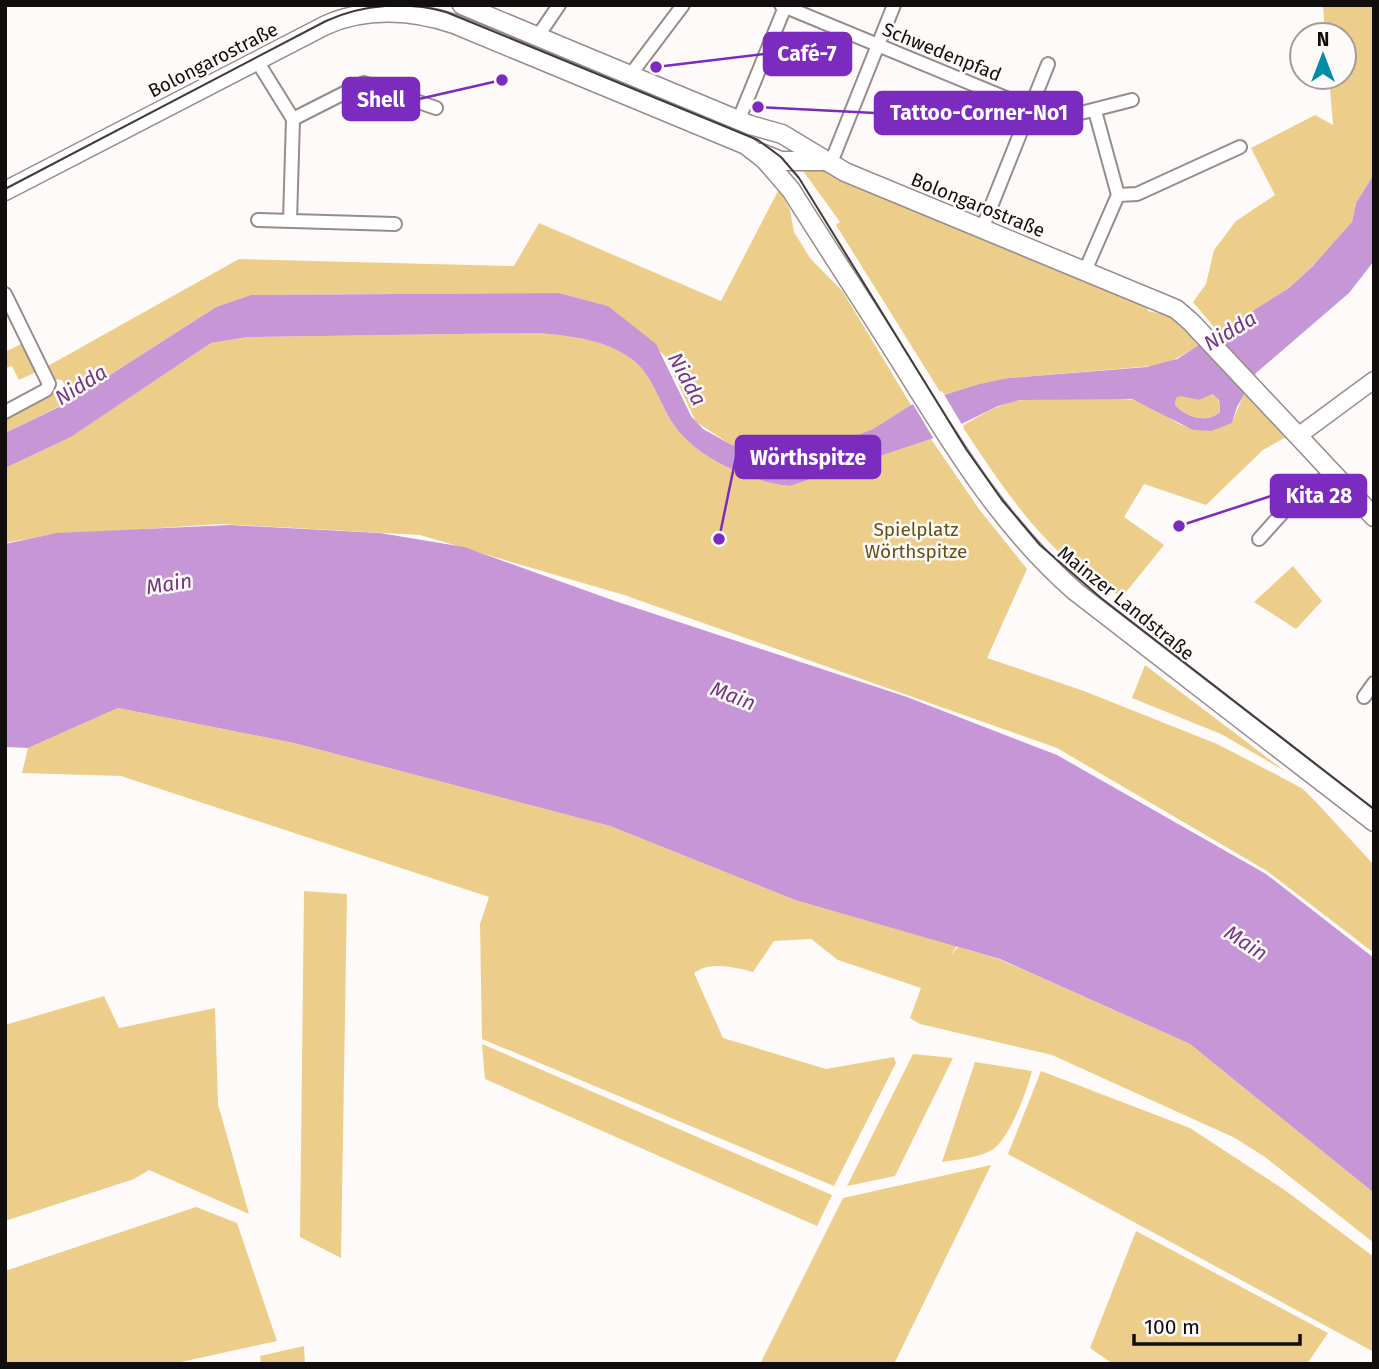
<svg xmlns="http://www.w3.org/2000/svg" width="1379" height="1369" font-family="'Fira Sans',sans-serif">
<rect width="100%" height="100%" fill="#fffafa"/>
<path fill="#ecce8a" d="M1323,5H1374V174L1356,203L1352,222L1328,252L1289,288L1219,333L1193,302L1206,284L1214,250L1236,221L1275,195L1251,148L1315,115L1333,125L1329,77H1344V35H1325Z
M805,164L827,170L1146,305L1148,311L1172,316L1202,344L1164,365L1009,378L942,395L836,225L840,222L801,168Z
M779,189L790,210L794,232L810,258L843,292L911,405L873,429L797,459H780L752,452L730,444L696,422L665,356L608,306L559,293L251,295L216,307L72,399L62,380L53,379L46,367L239,259L514,266L539,223L721,301Z
M537,333C571,336 606,339 634,361C653,376 660,405 674,425C696,458 751,482 790,486L931,439L979,509L1027,569L987,658L1084,691L1217,744L1279,776L1303,789L1317,803L1374,865V953L1267,871L1057,748L624,595L420,535L221,524L50,535L5,543V468L71,437L211,343L248,337Z
M21,344L36,372L19,380L12,366L5,368V348L7,351Z
M1245,391L1288,436L1263,450L1206,505L1144,484L1124,517L1164,545L1122,597C1051,562 1004,490 962,426C980,416 999,403 1021,400C1033,399 1126,398 1133,400C1177,414 1180,442 1232,423Z
M53,393L61,394L66,403L5,433V417Z
M1213,394L1218,397L1220,412C1206,424 1187,417 1175,405L1176,398L1181,395L1199,400Z
M1293,566L1322,601L1296,629L1254,602Z
M1145,665L1285,771L1221,734L1132,698Z
M118,708L294,743L610,826L795,900L957,946L950,956L958,947L999,959L1190,1044L1374,1193V1243L1265,1157L1235,1138L1052,1055L920,1024L910,1018L921,988L838,960L811,939L774,941L753,972C734,967 710,961 694,973L723,1038L826,1069L894,1057L896,1063L834,1186L482,1039L480,924L489,897L121,776L22,773L28,748Z
M304,891L347,894L341,1258L300,1237Z
M104,996L119,1028L215,1008L218,1104L249,1214L149,1170L134,1179L5,1221V1025Z
M482,1044L832,1195L817,1226L485,1079Z
M913,1054L953,1058L895,1176L847,1186Z
M975,1062L1032,1071C1027,1091 1011,1133 996,1147C983,1158 958,1159 942,1162Z
M1041,1071L1190,1128L1286,1191L1374,1257V1352L1008,1154Z
M991,1165L894,1364H760L843,1198Z
M196,1207L237,1223L277,1341L172,1364H5V1271Z
M1136,1231L1328,1333L1307,1364H1113L1090,1348Z
M304,1346L305,1364H261L260,1356Z"/>
<path fill="#c696d6" fill-rule="evenodd" d="M1374,174V261L1349,293L1256,373L1237,407L1232,423L1211,431L1193,430L1132,399L1020,400L998,406L931,439L790,486C751,482 696,458 674,425C660,405 653,376 634,361C606,339 571,336 537,333L248,337L211,343L71,437L5,468V433L63,405L216,307L251,295L559,293L608,306L656,344L691,416L703,429L730,444L752,452L780,459H797L873,429L911,405L980,384L1009,378L1147,367L1177,359L1289,288L1313,266L1352,222L1356,203ZM1213,394L1219,400L1220,412C1206,424 1186,417 1175,405L1176,398L1181,396L1199,400Z
M230,525L380,533L464,547L615,601L907,697L1057,755L1266,874L1374,958V1193L1190,1044L1000,959L795,900L610,826L294,743L118,708L28,748L5,747V544L57,533Z"/>
<path fill="#fffafa" d="M942,391L964,428L935,441L911,401Z"/>
<g fill="none" stroke-linecap="round" stroke-linejoin="round">
<g stroke="#978c8b" stroke-width="16">
<path id="minor" d="M781,5L1057,119L1132,100
M538,36L559,5
M257,61L293,119L290,221
M631,74L683,5
M293,119L364,83L436,108
M739,119L785,7
M830,165L894,5
M1118,195L1137,194L1240,147
M258,220L395,224
M982,229L1048,64
M1085,271L1118,195L1095,111
M5,294L49,384L46,390L5,412
M1259,539L1286,509L1332,472
M1364,697L1374,683"/>
</g>
<g stroke="#978c8b" stroke-width="19">
<path id="tertiary" d="M1298,436L1374,380"/>
</g>
<g stroke="#978c8b" stroke-width="21">
<path id="secondary" d="M462,5L750,125L782,134L845,172L1176,309L1191,322L1374,517
M761,153L781,161H822
M5,191L326,25C366,7 413,10 454,24L746,145L765,160L791,190C826,246 862,300 897,356C950,441 999,525 1076,592L1374,822"/>
</g>
<use href="#minor" stroke="#fff" stroke-width="12"/>
<use href="#tertiary" stroke="#fff" stroke-width="16"/>
<use href="#secondary" stroke="#fff" stroke-width="18"/>
<path stroke="#403c3c" stroke-width="2" d="M5,189L326,21C363,4 407,1 446,12L758,140L781,157L799,178L966,449L1002,500L1040,545L1101,598L1374,809"/>
</g>
<g text-anchor="middle" dominant-baseline="central" stroke-width="5" stroke-linejoin="round" paint-order="stroke">
<g font-size="19" fill="#120e0e" stroke="#fffafa">
<text transform="translate(942 52) rotate(22)">Schwedenpfad</text>
<text transform="translate(213 60) rotate(-27)">Bolongarostraße</text>
<text transform="translate(978 205) rotate(22)">Bolongarostraße</text>
<text transform="translate(1126 603) rotate(39)">Mainzer Landstraße</text>
</g>
<g font-size="19" fill="#664f13" stroke="#fffafa">
<text x="916" y="529">Spielplatz<tspan x="916" dy="22">Wörthspitze</tspan></text>
</g>
<g font-size="21" font-style="italic" fill="#713783" stroke="#fffafa">
<text transform="translate(1230 331) rotate(-31)">Nidda</text>
<text transform="translate(687 379) rotate(61)">Nidda</text>
<text transform="translate(81 385) rotate(-32)">Nidda</text>
<text transform="translate(169 584) rotate(-9)">Main</text>
<text transform="translate(733 696) rotate(21)">Main</text>
<text transform="translate(1246 943) rotate(33)">Main</text>
</g>
</g>
<path fill="none" stroke="#7b2cbf" stroke-width="2.5" d="M656 67L764 54M502 80L419 99M758 107L875 113M719 539L736 457M1179 526L1271 496"/>
<g fill="#7b2cbf" stroke="#fffafa" stroke-width="2.5">
<circle cx="656" cy="67" r="7"/>
<circle cx="502" cy="80" r="7"/>
<circle cx="758" cy="107" r="7"/>
<circle cx="719" cy="539" r="7"/>
<circle cx="1179" cy="526" r="7"/>
</g>
<g fill="#7b2cbf" stroke="#7b2cbf" stroke-width="2.5">
<rect x="764" y="33" width="87" height="42" rx="7"/>
<rect x="343" y="78" width="76" height="42" rx="7"/>
<rect x="875" y="92" width="207" height="42" rx="7"/>
<rect x="736" y="436" width="144" height="42" rx="7"/>
<rect x="1271" y="475" width="95" height="42" rx="7"/>
</g>
<g font-size="21" text-anchor="middle" font-weight="bold" fill="#fff">
<text x="807" y="61">Café-7</text>
<text x="381" y="107">Shell</text>
<text x="979" y="120">Tattoo-Corner-No1</text>
<text x="808" y="465">Wörthspitze</text>
<text x="1319" y="503">Kita 28</text>
</g>
<rect width="1379" height="1369" fill="none" stroke="#120e0e" stroke-width="14"/>
<g transform="translate(1323 56)"><circle r="33" fill="#fffafa" stroke="#a09c9c" stroke-width="2"/>
<path d="M0-5L12 26L0 18L-12 26Z" fill="#018caa"/>
<text y="-10" font-size="19" font-weight="bold" text-anchor="middle" fill="#120e0e">N</text>
</g>
<path d="M1134 1334v10h166v-10" fill="none" stroke="#120e0e" stroke-width="3.5"/>
<text x="1144" y="1334" font-size="21" fill="#120e0e" stroke="#fffafa" stroke-width="5" paint-order="stroke">100 m</text>
</svg>
